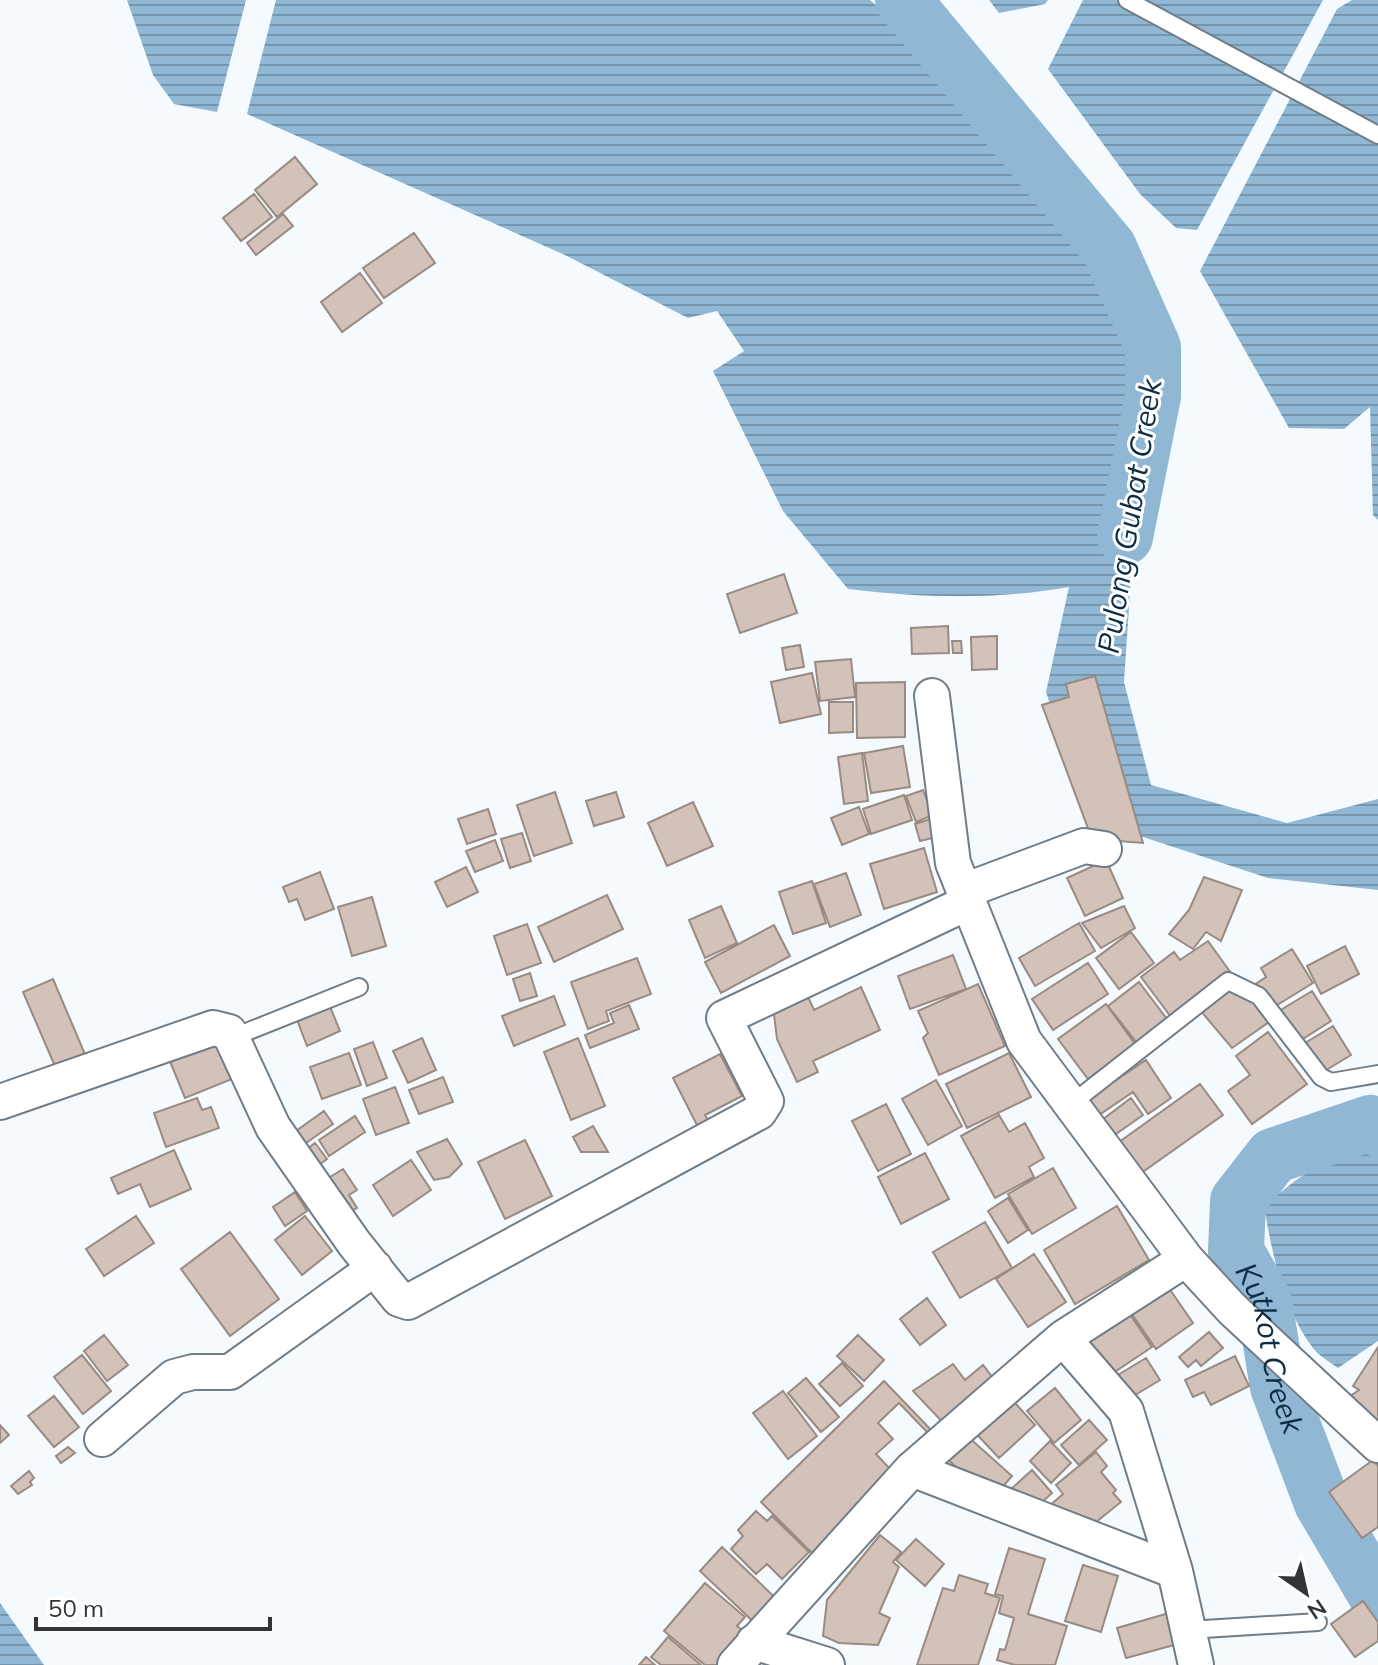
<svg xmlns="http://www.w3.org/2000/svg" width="1378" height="1665" font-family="Mulish,sans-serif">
<defs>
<pattern id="water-rules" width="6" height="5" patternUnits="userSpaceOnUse" patternTransform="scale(2)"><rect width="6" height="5" fill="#90b8d5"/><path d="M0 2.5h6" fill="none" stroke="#7696ae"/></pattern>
</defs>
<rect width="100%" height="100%" fill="#f4fafe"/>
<path fill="url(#water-rules)" d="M127,0H246L217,112L174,104L153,75Z
M276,0H870L1049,165L1145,367L1124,682L1151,785L1287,823L1378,799V890L1268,878L1088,819L1046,692L1069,587C997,600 921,598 848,589L783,511L713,371L744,351L717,311L688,318L565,255L247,114Z
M989,0H1048L1045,4L999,13Z
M1083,0H1323L1197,230L1176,228L1140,194L1048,69Z
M1352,0H1378V520L1373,515L1370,407L1344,429L1289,428L1200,271L1337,9Z
M1360,1147L1378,1152V1341L1338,1368C1330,1362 1319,1356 1313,1348C1283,1309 1272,1253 1264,1206C1294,1181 1322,1158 1360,1147Z
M0,1603L44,1665H0Z"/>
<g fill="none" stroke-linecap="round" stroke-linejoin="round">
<g stroke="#90b8d5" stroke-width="56">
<path d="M903,0L1109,248L1153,347V396L1125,537"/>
<path id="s1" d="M1378,1129L1370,1123L1273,1156L1238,1201L1236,1251L1264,1301L1278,1387L1322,1503L1378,1598"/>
</g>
</g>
<path fill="#d2c2b9" stroke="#998a82" stroke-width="2" d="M295,157L317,184L277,217L255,190Z
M254,194L272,217L241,241L223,218Z
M283,214L293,226L256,255L247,243Z
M414,233L435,263L384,298L363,268Z
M360,273L382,303L342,332L321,302Z
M784,574L797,613L740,633L727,594Z
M948,626L949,653L912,654L911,628Z
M997,636V669L972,670L971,637Z
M952,641H961L962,653H953Z
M800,645L804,667L786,670L782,648Z
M851,659L855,697L820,701L815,662Z
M812,673L821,714L780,723L771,682Z
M1095,676L1143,843L1092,839L1042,705L1069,697L1066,684Z
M905,682V737L857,738L856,683Z
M829,702H853V732L829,733Z
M903,746L910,787L871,793L864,753Z
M862,753L868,801L844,804L838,757Z
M923,790L933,815L916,822L906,796Z
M555,792L572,843L534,856L517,805Z
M616,792L624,817L594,826L586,801Z
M904,795L912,820L871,834L863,809Z
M693,802L713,846L667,866L648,823Z
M859,807L869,834L842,845L831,818Z
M488,809L496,834L467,844L458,819Z
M931,819L936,837L920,841L915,824Z
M522,833L531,861L510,868L501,839Z
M495,840L503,861L475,872L466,851Z
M924,848L937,892L884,909L870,864Z
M1106,860L1123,898L1085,916L1067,878Z
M466,867L478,892L447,907L435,882Z
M320,872L334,909L305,920L297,899L289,902L283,887Z
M846,873L861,915L830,927L814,884Z
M1204,877L1242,890L1221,941L1206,932L1193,949L1169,934L1189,910Z
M812,881L826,923L793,934L779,892Z
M607,895L623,929L554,962L538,927Z
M372,897L386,946L352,956L338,907Z
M721,906L737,943L705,958L689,920Z
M1124,906L1135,928L1101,948L1082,923Z
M1079,923L1095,951L1035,986L1019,958Z
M527,924L541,963L507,975L494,936Z
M774,925L790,956L721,993L705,962Z
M1131,932L1154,963L1119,989L1096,958Z
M1208,941L1231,973L1171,1017L1141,977L1174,952L1180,960Z
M1345,946L1359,974L1321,994L1307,966Z
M1292,949L1313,983L1269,1010L1254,985L1266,977L1261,968Z
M953,955L966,989L910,1009L898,976Z
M637,958L651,994L606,1011L609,1021L588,1029L571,982Z
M1088,963L1108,994L1053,1030L1032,999Z
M530,973L537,996L520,1001L513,979Z
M53,979L87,1059L57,1071L23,992Z
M1139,982L1167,1019L1137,1043L1108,1006Z
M978,984L1005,1046L939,1075L923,1038L928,1033L918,1011Z
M861,987L880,1030L813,1061L818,1072L797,1082L777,1039L773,1006L805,990L814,1010Z
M1228,989L1249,997L1269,1022L1232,1048L1200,1010Z
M1312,991L1331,1021L1298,1042L1279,1011Z
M554,996L565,1025L514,1046L502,1016Z
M329,1004L340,1031L307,1046L296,1017Z
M1106,1004L1135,1044L1088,1079L1058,1039Z
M629,1005L639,1029L590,1048L585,1035L614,1023L610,1013Z
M1333,1026L1351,1055L1323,1072L1305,1043Z
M1268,1032L1307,1084L1252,1124L1228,1091L1250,1075L1236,1056Z
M422,1038L436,1070L408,1083L393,1051Z
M578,1038L605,1106L571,1120L544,1052Z
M216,1040L232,1079L185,1098L169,1059Z
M373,1042L387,1078L367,1086L354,1049Z
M349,1053L361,1085L322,1099L310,1067Z
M1009,1053L1031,1097L967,1128L946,1084Z
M720,1054L742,1096L705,1115L710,1124L698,1127L673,1078Z
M1146,1060L1171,1098L1148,1114L1133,1092L1096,1117L1085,1101Z
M443,1077L453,1102L419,1114L409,1090Z
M936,1080L962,1126L928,1145L902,1099Z
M1200,1084L1223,1115L1137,1176L1115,1145Z
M395,1087L409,1123L376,1135L363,1099Z
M197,1098L202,1110L211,1107L219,1128L166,1147L154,1113Z
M1131,1098L1143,1115L1113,1136L1102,1120Z
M886,1104L911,1154L878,1171L852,1121Z
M324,1111L333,1124L299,1148L289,1136Z
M999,1115L1009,1132L1025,1123L1044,1158L1029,1167L1034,1177L995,1198L961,1136Z
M355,1116L365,1132L329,1156L319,1140Z
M593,1126L608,1152H581L573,1137Z
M447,1139L462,1164L449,1177L434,1180L417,1152Z
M525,1140L552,1196L505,1219L478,1162Z
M315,1143L327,1159L313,1169L302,1153Z
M174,1150L191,1189L150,1207L140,1184L118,1194L111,1178Z
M925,1153L949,1199L901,1224L878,1177Z
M411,1160L431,1190L393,1216L373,1185Z
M1053,1168L1076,1208L1032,1234L1008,1194Z
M343,1169L357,1190L349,1195L357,1208L343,1216L322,1182Z
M295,1192L307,1211L285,1226L273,1207Z
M1008,1198L1028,1230L1008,1243L988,1211Z
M1117,1206L1149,1260L1075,1304L1044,1250Z
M136,1216L154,1243L104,1276L86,1249Z
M305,1216L332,1251L302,1275L275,1240Z
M985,1222L1012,1268L960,1298L933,1252Z
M230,1232L279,1299L230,1336L181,1269Z
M1034,1254L1066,1302L1028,1327L996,1279Z
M1162,1278L1193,1323L1156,1349L1125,1304Z
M927,1298L946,1325L920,1345L900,1319Z
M1123,1304L1152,1347L1104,1379L1075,1335Z
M1209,1332L1223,1348L1201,1366L1196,1360L1188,1367L1179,1357Z
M104,1335L128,1365L107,1381L84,1351Z
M858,1335L884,1360L864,1381L837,1356Z
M1378,1347V1439L1343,1401L1359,1390L1353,1386Z
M82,1355L111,1391L83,1414L54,1377Z
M1235,1356L1249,1386L1211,1405L1204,1392L1193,1397L1185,1380Z
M1146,1358L1160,1380L1122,1403L1108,1381Z
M842,1363L863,1386L840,1406L819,1384Z
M953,1364L965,1380L983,1365L1000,1387L948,1428L913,1391Z
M806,1378L839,1417L821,1432L788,1393Z
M884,1381L933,1432L903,1455L927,1432L899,1403L878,1423L893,1439L876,1454L893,1472L822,1563L761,1502Z
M1055,1388L1081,1420L1054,1443L1027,1411Z
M783,1391L817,1436L788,1459L753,1413Z
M1006,1393L1035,1425L999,1458L970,1427Z
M54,1396L79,1427L54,1447L28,1416Z
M1089,1420L1107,1440L1079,1465L1061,1445Z
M0,1425L9,1435L0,1443Z
M965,1434L1012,1476L992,1499L945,1457Z
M1050,1441L1071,1463L1051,1483L1030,1461Z
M68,1447L75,1453L61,1463L56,1456Z
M1096,1452L1107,1466L1101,1472L1116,1490L1113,1493L1121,1502L1085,1531L1040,1514L1063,1494L1056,1485Z
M1373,1460L1378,1466V1527L1362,1538L1329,1492Z
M1032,1470L1052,1493L1030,1513L1010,1490Z
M29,1471L34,1478L30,1482L32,1485L18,1494L11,1486Z
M756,1511L767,1521L772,1516L809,1552L782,1579L767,1564L756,1574L731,1549L743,1536L738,1530Z
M880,1535L901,1552L893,1562L899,1567L879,1613L890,1618L878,1645L839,1643L823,1636L827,1600Z
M916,1539L944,1564L925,1586L896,1560Z
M722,1547L784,1606L762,1630L700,1571Z
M1009,1548L1045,1559L1028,1614L1067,1626L1055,1665H1015L997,1660L1000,1649L1005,1650L1014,1618L999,1613L1003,1596L995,1594Z
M1083,1565L1118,1576L1101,1632L1065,1621Z
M959,1575L988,1584L985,1593L1000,1598L978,1665H917L943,1588L954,1591Z
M705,1583L745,1617L737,1626L752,1638L730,1665H705L664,1631Z
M1363,1601L1378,1622V1641L1355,1657L1331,1624Z
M1169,1613L1178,1644L1126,1658L1117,1628Z
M668,1637L701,1665H661L651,1657Z
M646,1657L655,1665H639Z"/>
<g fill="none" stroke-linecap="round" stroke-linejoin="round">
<g stroke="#707d87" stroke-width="20">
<path id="lane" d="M1127,0L1378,135
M234,1037L359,987
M1071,1104L1228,981L1259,996L1321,1077L1331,1082L1378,1074
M1188,1630L1318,1622"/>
</g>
<g stroke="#707d87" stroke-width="38">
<path id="street" d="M932,696L953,863L1024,1041L1186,1259L1232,1309L1378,1445
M964,891L1084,846L1104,849
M0,1102L213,1028L229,1032L273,1127L354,1243L399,1299L408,1302L759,1112L766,1101L724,1018L969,902
M1063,1338L1126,1411L1175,1571L1196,1665
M102,1439L174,1377L193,1372H230L375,1268
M912,1469L1175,1571
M754,1642L827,1665
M735,1665L912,1469L1063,1338L1186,1259"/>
</g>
<use href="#lane" stroke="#fff" stroke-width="16"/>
<use href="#street" stroke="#fff" stroke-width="34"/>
</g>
<g text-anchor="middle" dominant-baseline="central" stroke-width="6" stroke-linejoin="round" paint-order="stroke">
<g font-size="30" font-style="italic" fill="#0d2e42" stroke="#fff">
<text transform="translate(1129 516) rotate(-81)">Pulong Gubat Creek</text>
<text stroke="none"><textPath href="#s1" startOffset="324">Kutkot Creek</textPath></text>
</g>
</g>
<g transform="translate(1306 1593) rotate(146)" stroke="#ffffff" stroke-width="6" paint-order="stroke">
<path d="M0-6L14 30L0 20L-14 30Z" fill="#30353a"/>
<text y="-12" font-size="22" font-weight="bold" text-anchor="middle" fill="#30353a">N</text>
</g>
<path d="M36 1617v12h234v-12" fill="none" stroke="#30353a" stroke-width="4"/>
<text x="48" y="1617" font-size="24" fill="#30353a" stroke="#ffffff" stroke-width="6" paint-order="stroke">50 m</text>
</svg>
